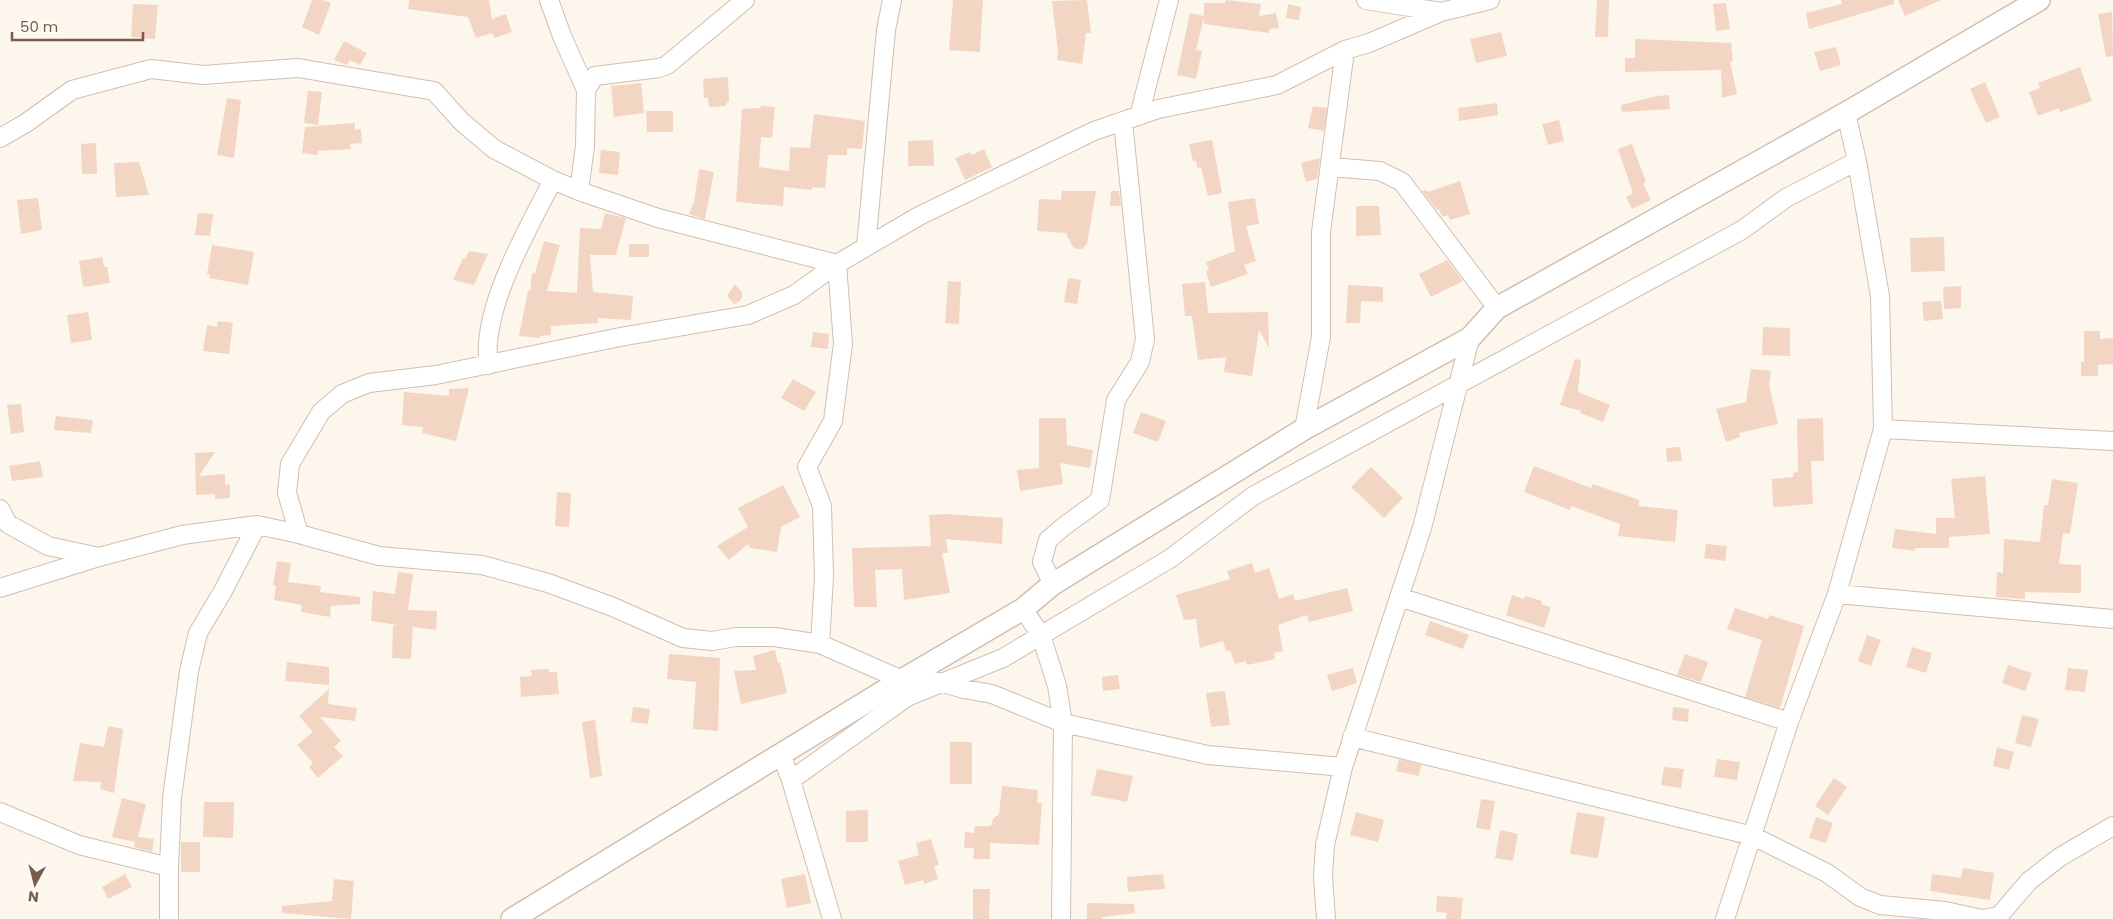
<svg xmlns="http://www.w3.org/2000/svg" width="2113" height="919" font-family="Poppins,sans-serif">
<rect width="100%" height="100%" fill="#fdf6ec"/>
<path fill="#f3d5c3" d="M312,0H323L331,3L319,35L302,27Z
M409,0H489L492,19L506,14L512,32L494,38L492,33L476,38L468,17L408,9Z
M953,0H983L980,52L949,50Z
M1087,0L1091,33H1086L1082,64L1057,60L1058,51L1052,1Z
M1226,0L1261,4L1259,16L1276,13L1279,28L1269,29V33L1204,24V18L1196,50L1202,51L1196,79L1177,75L1190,13L1204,16V3H1225Z
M1597,0H1609L1608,37H1595Z
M1841,0H1894V4L1809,29L1806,13L1842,4Z
M1898,0H1941L1905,16Z
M1726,3L1730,29L1716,31L1713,4Z
M133,4L158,5L155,39L131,37Z
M1288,4L1301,7L1299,20L1286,18Z
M2112,12L2113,56L2106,57L2098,14Z
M1501,32L1507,56L1476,63L1470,39Z
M1635,39L1731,43L1733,61L1730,62L1737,94L1722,98L1721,70L1625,72V58H1635Z
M344,41L367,53L360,65L350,60L347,65L334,60Z
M1836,47L1841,65L1820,71L1814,52Z
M2080,67L2092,101L2060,112L2059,108L2038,116L2029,92L2040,88L2038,83Z
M728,77L729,102H727L726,106L709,107L708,98H704L703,79Z
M1985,82L2000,117L1986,123L1970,89Z
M641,83L644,113L614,117L611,86Z
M308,91L322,92L318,125L304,123Z
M1669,95L1670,109L1622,112L1621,105L1657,96Z
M227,98L241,100L234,158L217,155Z
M1497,103L1498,115L1459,121L1458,108Z
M761,106L775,107L772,138L761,137L759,167L789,171L790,147L810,148L814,114L865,121L862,149L847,148V155H828L825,188L812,187V190L784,187L783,206L736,202L742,109L761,108Z
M1313,106L1327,108L1324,131L1308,128Z
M646,111H673V132H647Z
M1559,120L1564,141L1548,145L1542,124Z
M355,123V130L361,129L362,143L350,144L351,149L318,151V155L302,153L305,127Z
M933,140L934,166H908V141Z
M1212,140L1222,193L1208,196L1201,167L1197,168L1196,161H1193L1189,144Z
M96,143L97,174H82L81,144Z
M1632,144L1646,182L1643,184L1651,200L1632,209L1626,197L1633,193L1618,149Z
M984,149L992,167L965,180L955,158L970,152L972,155Z
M601,150L620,152L618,175L599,173Z
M1320,158L1317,179L1306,182L1301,163Z
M139,162L149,195L116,197L114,163Z
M699,169L714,172L705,219L689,214L694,202Z
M1460,181L1470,214L1450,220L1448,215L1442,217L1439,209L1437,210L1422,191L1427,190L1428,192Z
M1062,191H1096L1087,244L1082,249H1077L1073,247L1066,233L1037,231L1039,199L1061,200Z
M1111,191H1119L1121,206H1110Z
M38,198L42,230L21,234L17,200Z
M1255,198L1259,224L1246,226L1256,261L1244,265L1248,274L1211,287L1206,271L1209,270L1206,262L1235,251L1228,202Z
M1356,206H1379L1381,235L1356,236Z
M198,213L213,214L210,236L195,235Z
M605,213L626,218L616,255H590L593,292L633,296L631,320L598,318V323L551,326V335L540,336V338L519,336L528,291H530L532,273H535L544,241L560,245L547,291L577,293L580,228L601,229Z
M1944,237L1945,271L1911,272L1910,238Z
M629,244H649V257H629Z
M212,245L254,252L248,285L209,278L210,275L207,274Z
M469,251L488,254L474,285L453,280L463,258L465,259Z
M102,257L104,267H107L110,283L83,287L79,261Z
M1447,260L1463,281L1431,297L1419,274Z
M1068,278L1081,280L1077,304L1064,302Z
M948,281L961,282L959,324L945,323Z
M1205,282L1208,313L1268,312L1269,348L1259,330L1252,376L1224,372L1226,357L1198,360L1192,316H1185L1182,284Z
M735,284L742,293V297L740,301L734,304L727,296Z
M1348,285L1383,287V302L1361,301L1360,323H1346Z
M1961,286V308L1944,309L1943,287Z
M1941,301L1943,319L1924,321L1922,302Z
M88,312L92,340L71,343L67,315Z
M218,321L233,323L229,354L203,351L207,325L217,327Z
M1763,327L1790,328V356L1762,355Z
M2084,331H2100V339L2113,338V364L2098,365V376H2081V362H2084Z
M813,332L829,334L828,349L811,347Z
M1575,359L1581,360L1578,392L1610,405L1603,422L1580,413L1581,411L1560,405Z
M1751,369L1771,371L1769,385L1778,424L1739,433L1740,437L1726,442L1716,409L1746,402Z
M793,379L816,392L804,411L781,398Z
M469,388L456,441L422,433L423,427L402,425L404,392L449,396V389Z
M21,404L24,432L11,434L7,405Z
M1141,412L1166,421L1158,442L1133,433Z
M56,416L93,420L91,433L54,430Z
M1039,418H1066L1067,445L1093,450L1090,468L1060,463L1063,484L1020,491L1017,470L1039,468Z
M1823,418L1824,461H1811L1813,504L1773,507L1772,479L1793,477V473L1798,472L1797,419Z
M1680,447L1682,461L1667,462L1666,448Z
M215,452L199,476L225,474V485L230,484V498L215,499V494L196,495L195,453Z
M40,461L43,477L12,481L9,466Z
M1534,466L1591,488L1593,484L1639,500V506L1678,510L1675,542L1618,536L1620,524L1571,506L1570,510L1524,492Z
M1371,467L1403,498L1384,518L1351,487Z
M1985,476L1990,534L1949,537V548H1915V551L1892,548L1895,529L1936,534V518H1955L1951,479Z
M2052,479L2078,483L2070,534L2063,533L2059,564L2081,565V593L2025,592V599L1996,597L1997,572L2003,573L2004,539L2040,542L2044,505H2048Z
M783,485L800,517L781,527L777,552L750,548L748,544L729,560L717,546L748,527L738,508Z
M557,492L571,493L569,527L555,526Z
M947,514L1003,518L1002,544L946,539L948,553H942L950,593L904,600L902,569L875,570L877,607H854L852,548L931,546L929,515Z
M1706,544L1727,546L1725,561L1704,558Z
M277,561L291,563L288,582L321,586L320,592L360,597V604L331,606L330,617L301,612L302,605L274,600L276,586L273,585Z
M1252,563L1255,573L1269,568L1279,599L1293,594L1295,601L1347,588L1353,611L1309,622L1307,615L1278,625L1283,651L1274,653L1275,659L1247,665L1246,661L1235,664L1230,650L1226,651L1223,641L1200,648L1196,619L1184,620L1176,595L1230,579L1227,571Z
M398,572L413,574L408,610L437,611L436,630L413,627L411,659L392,658L393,626L398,625L371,621L373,591L395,594Z
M1512,595L1524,599L1525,596L1542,601L1541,604L1551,607L1544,628L1506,615Z
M1735,608L1768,619L1769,615L1804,626L1780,708L1745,697L1762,640L1727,629Z
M1430,621L1469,635L1463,649L1425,635Z
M1867,635L1881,640L1871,666L1858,661Z
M1912,647L1932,653L1926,673L1906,667Z
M775,650L778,663L780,662L787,693L741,704L734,671L756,670L753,656Z
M669,654L720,658L718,731L693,729L696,682L667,679Z
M1685,654L1708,662L1701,682L1677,675Z
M287,662L329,667V685L285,681Z
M2008,665L2032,673L2025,691L2002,683Z
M1353,668L1357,683L1332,691L1327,675Z
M2068,668L2088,670L2085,692L2065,690Z
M548,669L549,672H557L559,694L521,697L520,677L532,676L531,670Z
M1118,675L1120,689L1103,691L1102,677Z
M329,689L328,704L357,708L355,721L320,717L341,741L334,747L343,756L318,778L309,767L313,763L297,745L313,732L299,716Z
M1225,691L1230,725L1211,727L1206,693Z
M633,707L650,709L648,724L631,722Z
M1673,707L1689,709L1688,722L1672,720Z
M2022,715L2039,719L2031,747L2015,743Z
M595,720L602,776L590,778L582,722Z
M108,726L123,729L114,793L100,789L101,782L73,781L80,743L104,747Z
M950,742H972V784H950Z
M1997,747L2014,752L2009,770L1993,766Z
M1399,759L1421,765L1419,776L1396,771Z
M1717,759L1740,762L1737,780L1714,777Z
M1664,767L1684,769L1681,788L1661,785Z
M1097,769L1133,776L1127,802L1091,795Z
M1834,778L1847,787L1828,815L1815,806Z
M1002,786L1038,790L1037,803H1042L1039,845L990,843V859H973L974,848H964L965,832L974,833L975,826H991L993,819L999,814Z
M122,798L146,804L138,837L154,839L152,852L134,847L135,842L112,837Z
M1481,799L1495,801L1490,830L1476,828Z
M204,802H234L233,838L203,837Z
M868,810V842H846V811Z
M1356,812L1384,820L1378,842L1350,835Z
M1577,812L1605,817L1598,858L1570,854Z
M1816,817L1833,823L1826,843L1809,838Z
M1500,830L1518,834L1513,861L1495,858Z
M931,839L939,865L934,866L938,879L924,884L923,880L905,885L898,861L919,855L916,843Z
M181,842H200V872H181Z
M1963,868L1994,873L1990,900L1930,891L1932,874L1961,878Z
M125,874L132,887L108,899L102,887Z
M805,874L811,903L787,908L781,879Z
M1163,874L1165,889L1128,892L1127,877Z
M334,879L354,881L351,919L282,913V906L332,901Z
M973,889H990L989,919H973Z
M1437,896L1463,898L1461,919H1446L1447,913L1436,912Z
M1087,903L1134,904L1135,913L1102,917V919H1087Z"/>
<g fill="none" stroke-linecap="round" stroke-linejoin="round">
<g stroke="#d1beb0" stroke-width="20">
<path id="minor" d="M549,0L562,36L586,90L585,146L579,191L658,218L837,264L843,344L833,421L807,467L822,506L824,577L820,644
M1366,0L1441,12
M586,90L595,76L659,68L667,65L745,0
M1139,116L1169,0
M0,138L26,123L72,90L151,69L203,75L298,68L434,91L462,122L494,149L553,180L579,191
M1331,167L1380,171L1402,182L1497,308
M866,247L886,30L892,0
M489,365C479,313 529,226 553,180
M1304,429L1321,337V232L1345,50
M1883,429L2113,441
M0,509L8,524L48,546L99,557
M299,534L287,493L290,464L321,412L342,394L369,383L436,375L620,337L748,315L794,295L837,264L919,216L1094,131L1158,109L1277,85L1345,50L1369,43L1441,12L1490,0
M1053,584L1042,562L1048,540L1063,527L1100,500L1116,400L1140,362L1145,339L1123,121
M0,588L99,557L182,535L257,525L299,534L379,556L482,565L548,583L613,607L683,638L712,641L736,637H775L820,644L902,680L940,682L964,689L992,694L1063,723L1208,755L1343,767
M1837,594L2113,619
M1399,597L1789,722
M1023,609L1041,635L1057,686L1063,723L1061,919
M1352,737L1753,836L1827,873L1860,897L1880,905L1945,911L1982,919L1999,916L2029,881L2060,857L2113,826
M781,754L791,780L832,919
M791,780L907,697L1003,658L1171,558L1253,496L1742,230L1786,198L1857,161
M0,812L79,845L169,867
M169,919V867L172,798L189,671L198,633L223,591L257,525
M1326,919L1323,876L1325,845L1343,767L1422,528L1470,338
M1725,919L1789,722L1837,594L1883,429L1880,296L1857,161L1846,113"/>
</g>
<g stroke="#d1beb0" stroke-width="24">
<path id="tertiary" d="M512,919L902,680L1023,609L1053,584L1304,429L1470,338L1497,308L1846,113L2039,0"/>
</g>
<use href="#minor" stroke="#fff" stroke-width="18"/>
<use href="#tertiary" stroke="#fff" stroke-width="21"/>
</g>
<g transform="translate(35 884) rotate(187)" stroke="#fffaf3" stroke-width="4" paint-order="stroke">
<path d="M0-4L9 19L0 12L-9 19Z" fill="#7a5c4d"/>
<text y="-8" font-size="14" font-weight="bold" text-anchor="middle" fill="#7a5c4d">N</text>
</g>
<path d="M12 32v8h131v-8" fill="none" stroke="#7a5c4d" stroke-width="2.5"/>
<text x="20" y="32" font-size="15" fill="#7a5c4d" stroke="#fffaf3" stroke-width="4" paint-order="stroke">50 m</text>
</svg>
